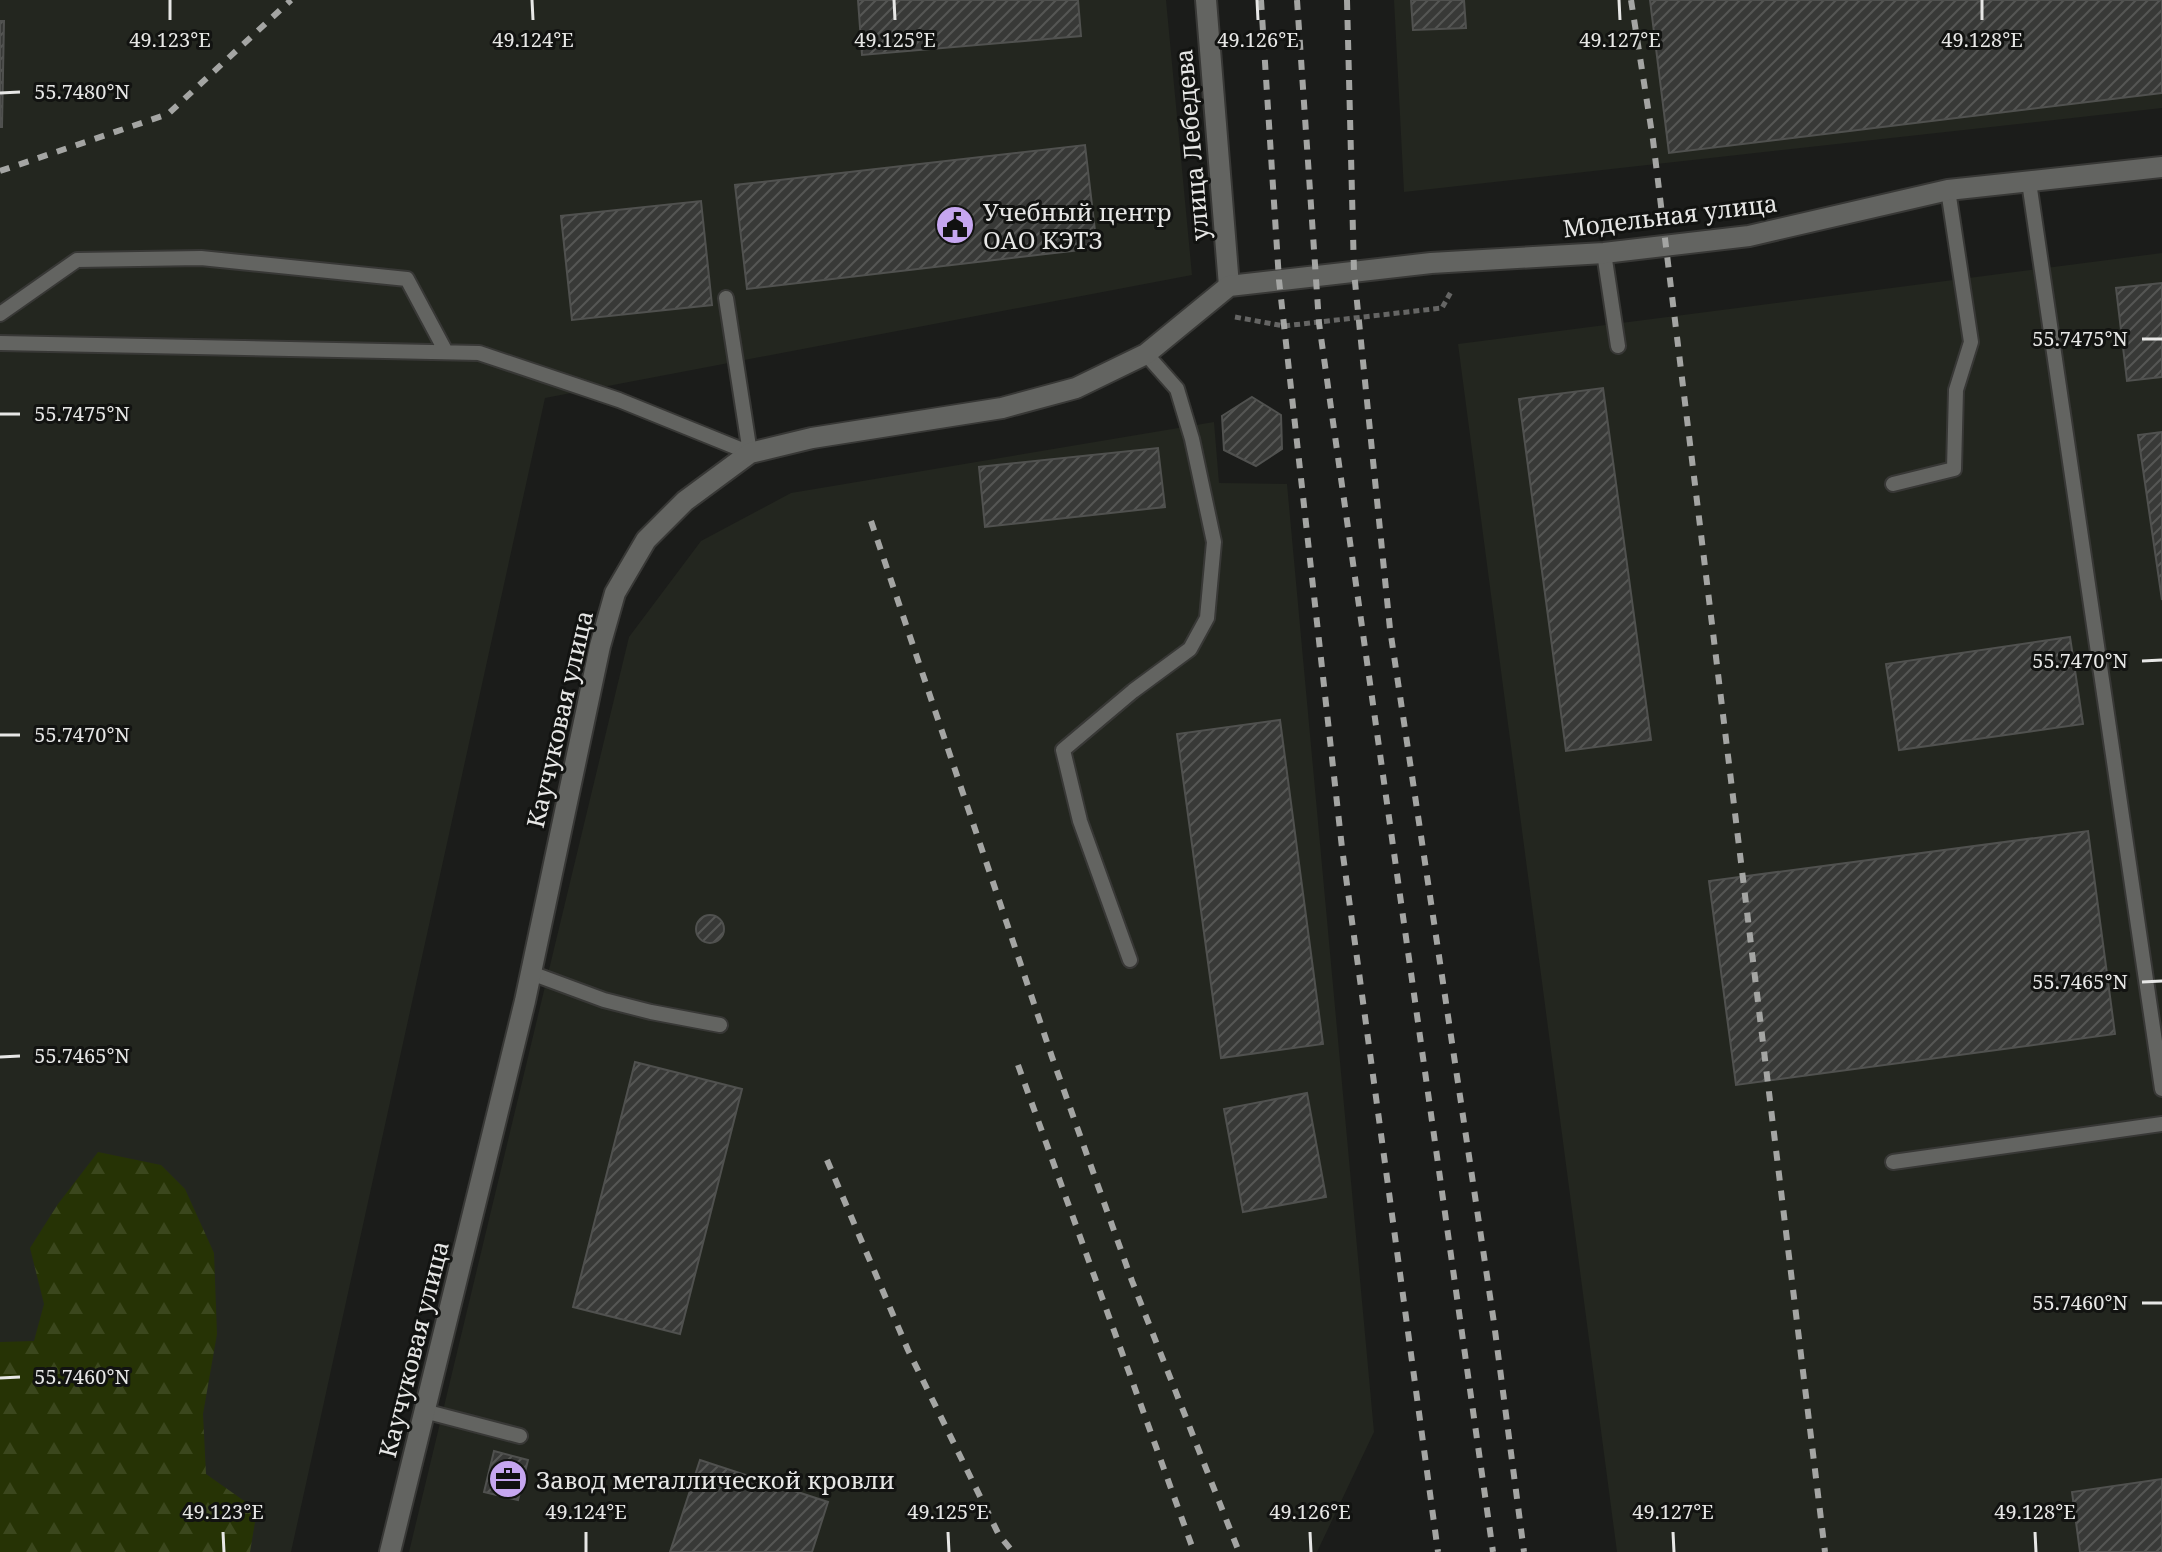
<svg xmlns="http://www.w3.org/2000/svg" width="2162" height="1552" font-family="'Noto Serif',serif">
<defs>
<pattern id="forest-firs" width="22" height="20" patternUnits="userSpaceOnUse" patternTransform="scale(2)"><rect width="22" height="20" fill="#263305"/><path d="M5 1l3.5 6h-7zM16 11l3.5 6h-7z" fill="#3b471d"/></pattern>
<pattern id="building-hatch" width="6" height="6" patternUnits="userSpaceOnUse" patternTransform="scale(2)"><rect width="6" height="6" fill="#383937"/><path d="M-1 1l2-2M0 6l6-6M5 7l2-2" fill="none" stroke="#555654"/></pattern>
</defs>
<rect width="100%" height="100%" fill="#1b1c1a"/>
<path fill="#23261f" d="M0,0H1166L1192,275L545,398L291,1552H0Z
M1394,0H2162V108L1404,192Z
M2162,253V1552H1617L1458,344Z
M1214,422L1219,483L1287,484L1374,1432L1317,1552H409L629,637L701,541L791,493Z"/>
<path fill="url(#forest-firs)" d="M98,1152L161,1165L185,1189L214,1253L217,1334L203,1414L206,1474L257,1510L250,1552H0V1342L34,1341L44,1304L30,1248L58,1204Z"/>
<path fill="url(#building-hatch)" stroke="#50514f" stroke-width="2" d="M858,0H1078L1081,36L862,55Z
M1411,0H1464L1466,28L1413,30Z
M1650,0H2162V93L1669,153Z
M0,21H4L2,127H0Z
M1085,145L1097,248L747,289L735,185Z
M701,201L712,305L572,320L561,216Z
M2162,283V377L2127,381L2116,288Z
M1603,388L1651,740L1566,751L1519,399Z
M1252,397L1281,415L1282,449L1256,466L1224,450L1222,416Z
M2162,432V600L2138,435Z
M1158,448L1165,507L985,527L979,467Z
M2070,637L2083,724L1899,750L1886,664Z
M1280,720L1323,1044L1221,1058L1177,734Z
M2088,831L2115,1034L1736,1085L1709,881Z
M696 929a14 14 0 1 1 28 0a14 14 0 1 1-28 0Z
M635,1062L742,1089L680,1334L573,1307Z
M1307,1093L1326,1197L1243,1212L1224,1109Z
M494,1451L528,1460L518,1500L484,1492Z
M700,1460L828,1502L812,1552H670Z
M2162,1479V1552H2080L2072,1492Z"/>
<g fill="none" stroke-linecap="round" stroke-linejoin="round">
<g stroke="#383836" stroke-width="18">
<path id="lane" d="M2029,182L2162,1089
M1604,253L1618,346
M726,298L750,453
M0,314L77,260L201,258L407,279L446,352
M0,343L479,353L619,400L750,453
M1893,484L1954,469L1956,390L1971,342L1948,190
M1130,960L1080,821L1063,750L1133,691L1190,649L1207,618L1214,542L1192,439L1177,389L1146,354
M531,973L604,1000L651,1012L720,1025
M1893,1162L2162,1124
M424,1411L520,1436"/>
</g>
<g stroke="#383836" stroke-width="24">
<path id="street" d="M1206,0L1229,286"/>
</g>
<g stroke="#383836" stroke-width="24">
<path id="secondary" d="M390,1552L525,1001L600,646L615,593L646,540L685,501L750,453L812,438L1002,408L1076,388L1146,354L1229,286L1431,263L1604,253L1749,236L1948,190L2162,167"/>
</g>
<path stroke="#656564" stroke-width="5" stroke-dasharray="6 4" stroke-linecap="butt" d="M1235,317L1284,326L1442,308L1452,290"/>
<use href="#lane" stroke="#636461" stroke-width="14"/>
<use href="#street" stroke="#636461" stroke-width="20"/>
<use href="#secondary" stroke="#636461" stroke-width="20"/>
<path stroke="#a4a5a3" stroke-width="6" stroke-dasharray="10 10" stroke-linecap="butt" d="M1261,0L1279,280L1342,848L1438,1552
M1297,0L1319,323L1493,1552
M1347,0L1354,272L1390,629L1494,1323L1524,1552
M1631,0L1653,140L1825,1552
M0,171L168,114L291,0
M871,521L1052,1057L1132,1281L1239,1552
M1018,1065L1194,1552
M827,1160L908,1350L999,1535L1013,1552"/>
</g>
<path fill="none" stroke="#e7e7e6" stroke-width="3" d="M170,0V20M532,0L533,20M894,0L895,20M1257,0L1258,20M1619,0L1620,20M1982,0V20M0,93L20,92M2142,339H2162M0,414H20M2142,661L2162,660M0,735H20M2142,982L2162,981M0,1057L20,1056M2142,1303H2162M0,1378L20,1377M223,1532L224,1552M586,1532V1552M948,1532L949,1552M1310,1532L1311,1552M1673,1532L1674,1552M2035,1532L2036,1552"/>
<defs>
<g id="civic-disc" transform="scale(2)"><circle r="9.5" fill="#c6a6f0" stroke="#121311"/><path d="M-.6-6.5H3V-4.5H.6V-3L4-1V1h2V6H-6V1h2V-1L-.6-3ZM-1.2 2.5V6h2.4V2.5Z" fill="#111"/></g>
<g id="office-disc" transform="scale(2)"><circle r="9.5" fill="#c6a6f0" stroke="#121311"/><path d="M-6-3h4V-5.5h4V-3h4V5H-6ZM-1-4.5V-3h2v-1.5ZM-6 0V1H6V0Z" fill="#111"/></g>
</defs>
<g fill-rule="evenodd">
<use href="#civic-disc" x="955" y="225"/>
<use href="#office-disc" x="508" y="1479"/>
</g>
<g text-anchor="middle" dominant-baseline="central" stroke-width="6" stroke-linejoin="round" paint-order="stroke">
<g font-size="24" fill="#e7e7e6" stroke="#121311">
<text transform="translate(1191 145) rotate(-95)">улица Лебедева</text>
<text transform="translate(1670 215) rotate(-7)">Модельная улица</text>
<text transform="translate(559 719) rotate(-77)">Каучуковая улица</text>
<text transform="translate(413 1349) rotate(-76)">Каучуковая улица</text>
</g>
<g font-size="24" fill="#e7e7e6" stroke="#121311" text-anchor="start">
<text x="983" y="211">Учебный центр<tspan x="983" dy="28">ОАО КЭТЗ</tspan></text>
<text x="536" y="1479">Завод металлической кровли</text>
</g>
</g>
<g font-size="20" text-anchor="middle" fill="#e7e7e6" stroke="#121311" stroke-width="6" stroke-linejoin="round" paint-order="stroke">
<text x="170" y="47">49.123°E</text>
<text x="533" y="47">49.124°E</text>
<text x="895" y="47">49.125°E</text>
<text x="1258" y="47">49.126°E</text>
<text x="1620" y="47">49.127°E</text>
<text x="1982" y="47">49.128°E</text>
<text x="82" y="99">55.7480°N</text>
<text x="2080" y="346">55.7475°N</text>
<text x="82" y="421">55.7475°N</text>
<text x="2080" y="668">55.7470°N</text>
<text x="82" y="742">55.7470°N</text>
<text x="2080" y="989">55.7465°N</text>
<text x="82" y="1063">55.7465°N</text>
<text x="2080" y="1310">55.7460°N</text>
<text x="82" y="1384">55.7460°N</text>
<text x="223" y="1519">49.123°E</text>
<text x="586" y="1519">49.124°E</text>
<text x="948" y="1519">49.125°E</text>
<text x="1310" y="1519">49.126°E</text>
<text x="1673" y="1519">49.127°E</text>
<text x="2035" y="1519">49.128°E</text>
</g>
</svg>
